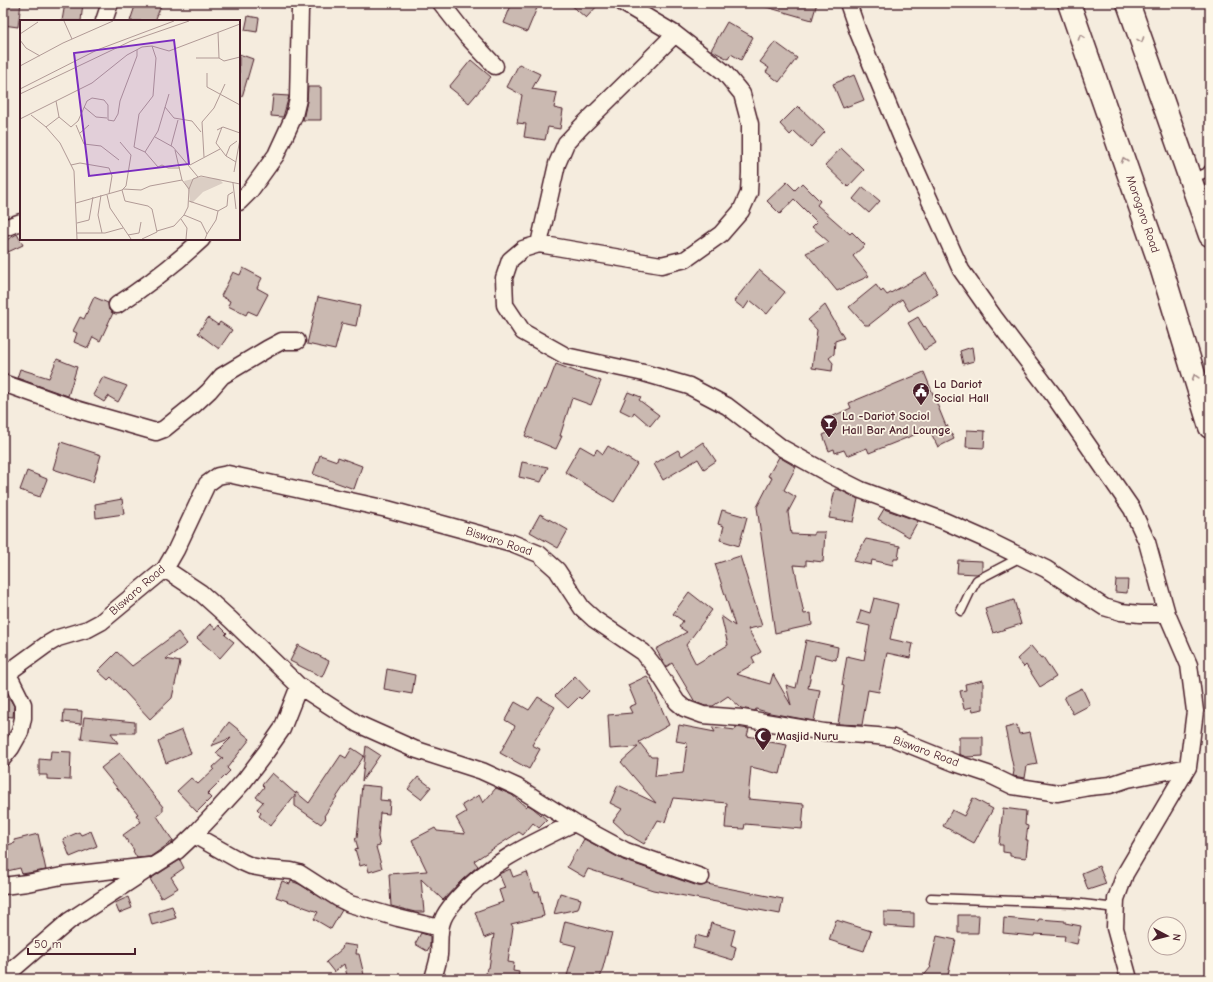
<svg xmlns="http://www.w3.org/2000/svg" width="1213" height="982" font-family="'Comic Neue',sans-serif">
<rect width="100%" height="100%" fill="#f5ecde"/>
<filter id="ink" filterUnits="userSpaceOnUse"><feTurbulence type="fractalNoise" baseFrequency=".025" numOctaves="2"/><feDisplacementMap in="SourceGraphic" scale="8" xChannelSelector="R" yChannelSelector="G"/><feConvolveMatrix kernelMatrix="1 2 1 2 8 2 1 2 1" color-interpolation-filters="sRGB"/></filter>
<g filter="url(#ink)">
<path fill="#cab9b1" stroke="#4a1f2b" d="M3,3H21L18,27L3,25Z
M65,3H83L81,21H62Z
M136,3H162L155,21H130Z
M512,3H539L527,32L504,23Z
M569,3H600L586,18Z
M764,3H817L812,20L763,6Z
M248,16L259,18L257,32L245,30Z
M727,22L753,37L741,60L731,54L728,59L711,50Z
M775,42L797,58L779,82L766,72L769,68L760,62Z
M239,54L253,59L242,97L239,96Z
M471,60L491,77L469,103L449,87Z
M519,64L540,74L532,89L557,93L554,108L563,110L560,129L548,127L545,140L524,137L526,124L517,123L522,95L507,87Z
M854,75L864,100L843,108L833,84Z
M308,87H321V120H303L307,101Z
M273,95L289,96L283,117L271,116Z
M798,106L825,132L811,147L794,131L790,135L780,124Z
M841,148L864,170L848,187L825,165Z
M787,182L795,190L802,183L820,201L817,205L850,234L852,232L865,245L853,256L869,276L837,291L806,253L829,242L812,227L817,222L794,199L780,214L767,201Z
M863,187L880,201L869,213L853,199Z
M17,234L23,245L8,252L3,242Z
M243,268L262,278L257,288L268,294L257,315L248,311L246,315L228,306L230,301L221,296L233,272L240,275Z
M759,270L785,292L767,314L750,300L744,309L734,301Z
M926,273L938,294L909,311L902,299L869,325H865L849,307L876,285L881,292L883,290L887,295Z
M94,297L108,303L109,310L113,313L100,341L93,337L88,348L74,342L77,333L73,331L80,317L84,319Z
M318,297L360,306L356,326L342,323L335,350L307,344Z
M825,305L844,338L835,341L834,354L829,358L833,363L832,371L812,368L817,330L808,320Z
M918,317L924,327L925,326L936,343L924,350L908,323Z
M208,318L218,325L220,322L232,330L219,349L198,333Z
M972,347L974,361L963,364L960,351Z
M57,359L77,367L68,396L17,378L20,369L49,378Z
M556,364L601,381L591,405L572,398L560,436H562L556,449L525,436L544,389L546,390Z
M924,372L946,426L947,425L954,439L938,447L929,429L869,453L867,448L847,456L844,450L835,453L834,449L829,451L823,435L834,430L829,418L851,408L849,403Z
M103,377L127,386L118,402L108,396L104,402L93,395Z
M628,392L641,397L639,400L659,415L650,426L634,412L632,416L620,410Z
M967,430L985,431L984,448L966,447Z
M61,442L101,455L93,482L53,469Z
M703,442L716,461L704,469L698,459L663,480L654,464L678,450L682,456Z
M580,446L594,454L597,449L603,454L608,446L637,464L614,502L565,472Z
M320,455L337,461L338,457L362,466L354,489L313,474Z
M779,457L796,467L784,490L796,497L788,512L791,534L814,535V532H825L823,562L806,560V566L794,565L804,614L811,613L812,625L775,633L757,507L772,478L768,476Z
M522,462L548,467L541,482L519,477Z
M27,471L47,479L40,497L20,490Z
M835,489L840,490L858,499L853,522L829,518Z
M122,499L124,514L96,518L95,504Z
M884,509L918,521L909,537L878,519Z
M722,510L747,517L739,546L720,540L724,526L718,524Z
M540,514L568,530L558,548L530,532Z
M866,539L900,546L898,559H894L893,565L872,560L871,565L853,561Z
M740,556L762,626L748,629L761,652L752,657L755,663L736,674L770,684L773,674L791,705L786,685L796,688L806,640L838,647L836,660L815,655L808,688L820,690L814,721L770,713L756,709L755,711L741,708L728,696L713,706H705L695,702L672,663L666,667L656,649L687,632L679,627L683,621L673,614L689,592L712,610L686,645L696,664L728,645L721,616L735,626L715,564Z
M958,560L982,561V571L977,574L957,573Z
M1116,580H1128L1127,593L1115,592Z
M874,598L898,604L890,639L913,644L910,658L887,653L879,692L868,690L862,725L838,724L844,686L842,685L847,656L864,660L870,626L857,623L861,610L870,613Z
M1014,600L1021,624L993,633L985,609Z
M210,624L216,629L219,625L227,633L225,635L234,642L220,658L197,638Z
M178,632L187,644L166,659L180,662L172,698L150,719L111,677L108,680L98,671L117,652L132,666Z
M298,645L329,661L322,677L290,661Z
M1031,646L1041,658L1043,657L1056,677L1040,687L1026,665L1024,667L1017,659Z
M387,669L415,675L412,694L384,689Z
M575,676L589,691L581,699L579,697L568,708L555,696Z
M647,676L669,725L639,742L651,757H657L655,776L683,773L687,743L676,741L679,725L715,732L712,727L735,730L736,727L749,729L747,736L764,739V741L787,745L780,774L751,767L748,799L804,804L802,829L745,824L744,829L725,828L727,803L673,798L665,822L658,820L644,844L624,832V831L613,821L622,809L610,803L618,785L656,803L621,762L638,747L610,749L608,715L632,713L629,707L636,704L628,685Z
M983,680V709L973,711L972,707L964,709L960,691L966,690L965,684Z
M1082,688L1090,705L1073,714L1064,697Z
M538,697L555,707L532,745L540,749L529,769L500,753L515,726L505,720L515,702L529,710Z
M3,698L10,699L14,706L13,717L3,716Z
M64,710L82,711L81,724L63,722Z
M84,717L135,722V733H111L118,743L81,739Z
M229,722L250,739L227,768L230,771L207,794L211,798L197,812L177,791L191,778L198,784L214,769L213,767L223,758L216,753L231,738L211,746Z
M1017,725L1019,734L1030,732L1037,764L1027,766L1025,778L1013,776L1014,771L1005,728Z
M182,730L191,753L166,763L158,742L165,737Z
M959,737H983V756L966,757L959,754Z
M366,746L380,755L362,781Z
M352,748L364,756L324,816L326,818L321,824L295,806V795L270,826L259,816L261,813L257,809L263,802L256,797L264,787L262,785L272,773L296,794V792L309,803L341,755L346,758Z
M51,751L71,752L70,780L47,779V775H39V759L50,760Z
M120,753L163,807V811L157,816L173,841L150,857L137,858L133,851L134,850L123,835L141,822L136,815L138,814L101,768Z
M418,777L431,787L421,799L408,789Z
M362,785L381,787L380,800L390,801L389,814L380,813L378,837L380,846L376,847L382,868L369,872L367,864L360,866L355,849L358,848L355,838H357Z
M496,788L512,795L526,807L528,805L533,808L547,820L539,828L533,823L523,835L519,832L474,861L478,866L462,880L443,900L421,879L424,912H415L391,906L389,874L427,871L412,840L435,828L437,831L465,834L456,818L466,812L462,805L479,795L483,803Z
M973,798L993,809L974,843L943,826L952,810L964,816Z
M1003,808L1026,811L1025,825L1028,826L1026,840H1028L1026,858L1010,856V853L1003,852V845H999Z
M91,831L97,846L70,857L63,839L79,832L81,835Z
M38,834L46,870L22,874L20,868L3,872V846L15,843L14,840Z
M584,839L623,860L698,886H702L707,884L783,899L780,914L653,890L588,869L584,877L567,867L577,849L578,850Z
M180,860L184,868L171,877L178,888L161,898L150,879Z
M1099,866L1106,884L1088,890L1082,873Z
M510,869L513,877L527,872L534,892L539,891L544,916L511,924L513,927L508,962L514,963L513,971L519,972L518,979H485L487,968H489L494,934L484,938L475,912L503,902L499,890L505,888L499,874Z
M282,881L290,884L291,881L299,884L342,910L331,929L314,919L318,912L276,897Z
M560,893L581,899L578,909L554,914Z
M128,897L132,908L119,913L115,903Z
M172,906L176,918L152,925L149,913Z
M884,912L914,913V928L884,926Z
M958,915H979L978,933H958Z
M1004,918L1038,921L1039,919L1065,921V923L1081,926L1077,944L1064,941L1065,936L1035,934L1034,936L1003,933Z
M836,920L871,931L864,951L829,940Z
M565,921L612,933L600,979H566L576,946L560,942Z
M711,923L735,930L731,945L736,947L733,960L693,948L696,935L707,938Z
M421,933L430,936V946L427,951L415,944Z
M937,936L956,940L947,979H921L931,967L930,966Z
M343,944L357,946L356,954H359L365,979H348L344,964L334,972L326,962L342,949Z"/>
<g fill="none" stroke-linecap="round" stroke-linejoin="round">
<g stroke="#4a1f2b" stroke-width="11">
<path id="service" d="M1190,179L1206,173L1210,168
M961,611L970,592L977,580L1021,557
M931,898L1074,903L1116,908"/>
</g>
<g stroke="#4a1f2b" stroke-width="19">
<path id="minor" d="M441,3L466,35L495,66
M623,3L675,34L724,72L742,94L750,124V173L749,193L741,211L721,234L686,259L661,265L539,244L523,249L510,260L504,278L505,305L523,332L566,356L644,373L689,386L727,406L782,448L829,474L861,490L942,520L985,539L1046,569L1104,607L1121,612L1140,614H1167
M848,3L858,32L901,136L961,270L994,317L1054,396L1132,509L1147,542L1167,614L1189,665L1195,711L1188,767L1125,874L1116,899L1115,928L1129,979
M104,21L110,3
M239,202L250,191L276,155L294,116L298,99L300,9L303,3
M3,227H7L21,222
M539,244L557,164L566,143L582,126L631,78L675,34
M117,305C148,285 175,264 202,239
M3,383L79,410L156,432L164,429L195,404L209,391L222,376L267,349L282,341H297
M165,569L201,593L231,620L299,686L358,724L414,749L482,771L517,787L574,823L626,851L701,877
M3,758L11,748L20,732L23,718V704L9,676L13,669L46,645L58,638L88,629L101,622L165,569L176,550L207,484L218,476L228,474L387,509L512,543L539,554L557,570L582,608L594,619L643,652L654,666L677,702L684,708L703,715L742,718L824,732L877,736L893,738L955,763L988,774L1013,786L1058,793L1090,787L1110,785L1128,779L1188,767
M194,835L242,862L251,866L267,869L291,871L299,873L338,898L350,904L398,918L440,928
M3,886L27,883L62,876L149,866
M3,978L69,921L153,866L177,851L194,835L213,815L244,781L266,752L282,729L299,686
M433,979C435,971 438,963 439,955C440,943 438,930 443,919C446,911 452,905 457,899C488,863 532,843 574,823"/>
</g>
<g stroke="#4a1f2b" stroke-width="25">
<path id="trunk" d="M1069,3L1162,270L1210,427
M1128,3L1210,235"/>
</g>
<use href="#service" stroke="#fcf5e5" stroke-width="8"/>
<use href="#minor" stroke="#fcf5e5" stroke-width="16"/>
<use href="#trunk" stroke="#fcf5e5" stroke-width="22"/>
</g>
<defs><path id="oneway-chevron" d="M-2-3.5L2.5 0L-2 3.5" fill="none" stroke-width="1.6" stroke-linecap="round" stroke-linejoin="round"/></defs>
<g stroke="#a38a88">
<use href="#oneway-chevron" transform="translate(1081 37) rotate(-109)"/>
<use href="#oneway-chevron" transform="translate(1141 40) rotate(70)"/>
<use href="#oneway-chevron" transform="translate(1124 160) rotate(-109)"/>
<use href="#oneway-chevron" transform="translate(1195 377) rotate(-107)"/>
</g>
</g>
<defs>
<g id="civic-pin" transform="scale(0.9)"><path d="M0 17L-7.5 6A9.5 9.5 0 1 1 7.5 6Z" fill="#4a1f2b" stroke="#fcf5e5"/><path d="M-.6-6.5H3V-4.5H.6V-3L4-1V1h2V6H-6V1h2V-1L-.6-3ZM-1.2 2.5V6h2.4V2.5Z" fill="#fff"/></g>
<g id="bar-pin" transform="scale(0.9)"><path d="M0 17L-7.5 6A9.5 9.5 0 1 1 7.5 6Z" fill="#4a1f2b" stroke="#fcf5e5"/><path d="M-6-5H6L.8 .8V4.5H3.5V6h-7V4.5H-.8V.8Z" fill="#fff"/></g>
<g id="mosque-pin" transform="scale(0.9)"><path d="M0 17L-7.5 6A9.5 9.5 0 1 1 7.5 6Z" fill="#4a1f2b" stroke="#fcf5e5"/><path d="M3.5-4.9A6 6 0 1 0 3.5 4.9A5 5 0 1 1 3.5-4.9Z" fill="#fff"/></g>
</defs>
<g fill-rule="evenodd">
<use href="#civic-pin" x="921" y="391"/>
<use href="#bar-pin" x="829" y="423"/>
<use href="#mosque-pin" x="763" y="736"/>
</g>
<g text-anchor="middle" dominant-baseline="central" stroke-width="3.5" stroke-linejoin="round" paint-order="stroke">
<g font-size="12" fill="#4a1f2b" stroke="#fcf5e5">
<text transform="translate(1143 214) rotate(71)">Morogoro Road</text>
<text transform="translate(499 541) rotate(18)">Biswaro Road</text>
<text transform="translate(137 590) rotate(-41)">Biswaro Road</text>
<text transform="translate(926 751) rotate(20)">Biswaro Road</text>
</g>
<g font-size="12" font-weight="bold" fill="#4a1f2b" stroke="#fcf5e5" text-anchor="start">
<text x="934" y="384">La Dariot<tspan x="934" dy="14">Social Hall</tspan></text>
<text x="842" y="416">La -Dariot Sociol<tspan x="842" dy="14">Hall Bar And Lounge</tspan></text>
<text x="776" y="736">Masjid Nuru</text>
</g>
</g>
<g transform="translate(20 20)">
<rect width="220" height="220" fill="#f5ecde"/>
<path d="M181,157L199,159L203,163L183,172L172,183L170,182L169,172L164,161Z" fill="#dbcec4"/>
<path fill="none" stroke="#b19a96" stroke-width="1" d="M44,1L52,19M198,12L199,38L204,41L220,37M0,14L18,2M0,20L6,28L20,36M132,26L136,38L133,76L119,94L114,127L125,132L138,147L142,145L148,148H160M176,38H199M0,46L43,23L93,1M187,53V67L220,85M0,69L77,30L154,1M0,74L111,21L169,1M36,81L39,97L51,107L58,101L67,81L72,78L84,80L88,85V100L94,101L98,94L100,81L117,36V30M64,87L76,97L87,98M145,87L154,98L172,101L181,112M11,95L26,107L40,123L54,151L57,219M0,99L72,63L107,35L122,27L132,26L149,31L220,4M56,105L64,124L81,126L99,140M26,107L39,97M202,107L196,123L206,136L216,142M197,110L203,107L220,113M60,113L69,105M135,117L153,127L178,157M151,126L158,100M125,132L138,111L149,74M206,136L210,126L217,121M184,137L182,102L194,88L205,64M51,145L60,143L89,148L92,156L89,174M170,145L200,129M214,152L220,119M213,163L216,189M103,169L121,170L130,166L162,160M169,169L173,159L181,156L220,164M102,170L105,181L128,186L132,189L137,212L122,219M81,175L78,195L82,213M87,175L90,188L111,219M169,181L198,191L196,200L187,214M56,183L102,170L106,166L111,135L100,122M198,191L207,186L208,175L213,172M164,195L181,202L187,214L185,219M161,199L167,208L166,219M57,203L69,200L73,177M137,211L154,206L164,195L168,187L169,169L162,160L155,130M57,213H85L103,208M108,215L119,213L121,202"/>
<path fill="#7b2cbf" fill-opacity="0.15" stroke="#7b2cbf" stroke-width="2" d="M154,20L169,144L69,156L54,33Z"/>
<rect width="220" height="220" fill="none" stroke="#4a1f2b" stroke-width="2"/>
</g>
<rect width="1213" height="982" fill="none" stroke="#fcf5e5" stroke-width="16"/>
<rect x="8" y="8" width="1197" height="966" fill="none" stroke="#4a1f2b" stroke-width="1.5" filter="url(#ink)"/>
<g transform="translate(1167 936) rotate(97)"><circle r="19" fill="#fcf5e5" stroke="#b59f9b"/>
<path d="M0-3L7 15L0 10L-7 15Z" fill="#4a1f2b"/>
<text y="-6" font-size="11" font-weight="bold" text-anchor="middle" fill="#4a1f2b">N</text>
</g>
<path d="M28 948v6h107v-6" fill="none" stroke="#4a1f2b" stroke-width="2"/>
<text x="34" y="948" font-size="12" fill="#4a1f2b" stroke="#fcf5e5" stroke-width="3" paint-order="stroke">50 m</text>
</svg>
